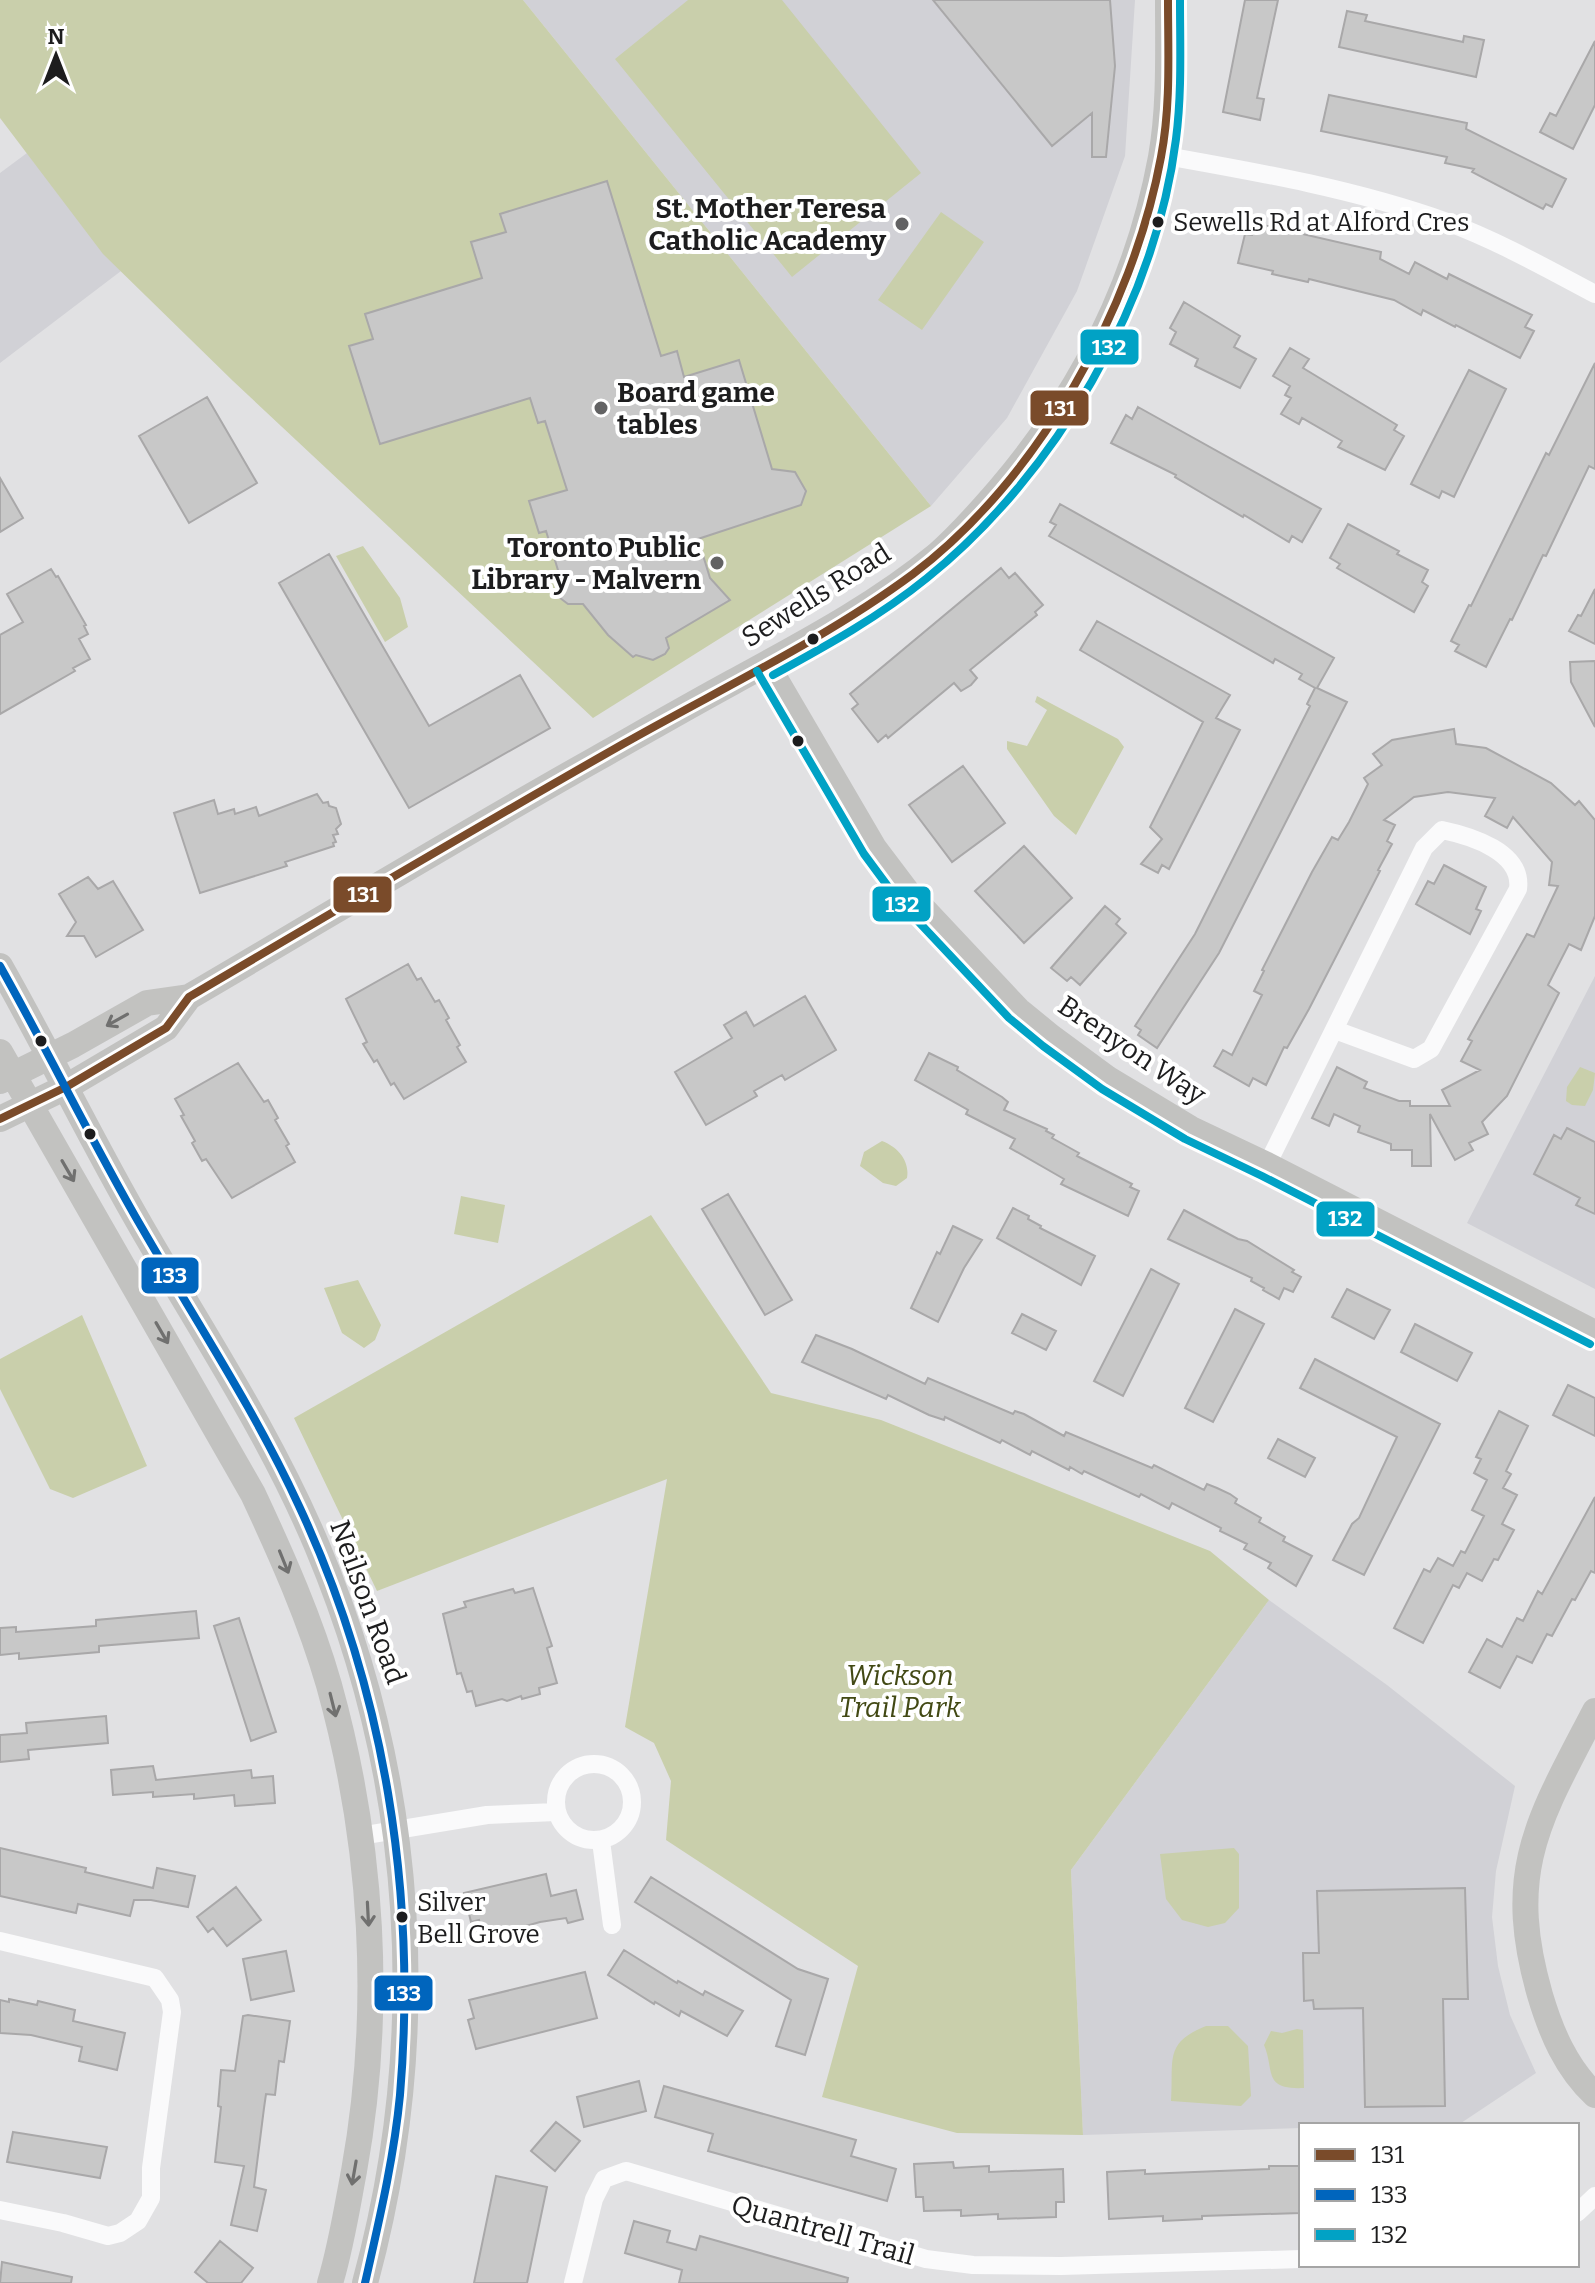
<svg xmlns="http://www.w3.org/2000/svg" width="1595" height="2283" font-family="Bitter,serif">
<rect width="100%" height="100%" fill="#e1e1e3"/>
<path fill="#d1d1d6" d="M523,0H1135L1125,156L1077,291L1007,418L931,506Z
M27,153L121,271L0,363V173Z
M1595,976V1289L1467,1223Z
M1269,1600L1387,1685L1515,1786L1496,1871L1492,1917L1498,1966L1510,2015L1536,2073L1461,2123L1301,2125V2128L1083,2135L1071,1870Z"/>
<path fill="#c9cfab" d="M0,0H523L931,506L593,718L233,381L103,254L0,118Z
M688,0H782L921,173L792,277L615,59Z
M941,212L984,242L922,330L878,300Z
M363,546L400,598L408,627L385,642L336,556Z
M1037,696L1118,739L1124,747L1076,835L1054,816L1007,749V741L1027,746L1047,710L1035,702Z
M1580,1067L1595,1073L1593,1090L1585,1106L1572,1105L1566,1101L1567,1087Z
M882,1141C898,1147 910,1161 907,1178L896,1186L883,1183L860,1166L864,1152Z
M461,1196L505,1205L498,1243L454,1234Z
M651,1215L771,1393L881,1420L1210,1551L1269,1600L1071,1870L1083,2135L957,2133L822,2097L858,1966L666,1840L671,1781L654,1743L625,1727L667,1479L377,1591L294,1418Z
M358,1280L381,1325L375,1340L364,1348L342,1333L324,1288Z
M82,1315L147,1466L73,1498L50,1489L0,1389V1359Z
M1234,1848L1239,1854V1908L1225,1923L1208,1927L1182,1920L1166,1899L1160,1854Z
M1206,2026H1228L1248,2046L1251,2096L1241,2106L1171,2101C1174,2061 1163,2043 1206,2026Z
M1297,2029L1303,2030L1304,2088C1262,2090 1275,2071 1264,2045L1271,2031L1282,2033Z"/>
<path fill="#c8c8c8" stroke="#a9a8a9" stroke-width="2" d="M933,0H1110L1115,66L1106,157H1092V113L1052,146Z
M1245,0H1278L1257,98L1264,99L1260,120L1223,112Z
M1347,11L1367,15L1365,21L1463,42L1464,36L1484,40L1476,77L1339,47Z
M1595,41V105L1573,149L1540,132L1550,113L1556,116Z
M1329,95L1467,123L1466,129L1566,179L1552,207L1546,204L1543,209L1472,172L1474,169L1445,163L1447,157L1321,131Z
M607,181L661,356L677,351L684,377L739,360L772,469L795,472L806,491L801,505L698,539L710,578L730,600L666,638L669,648L665,654L653,660L636,655L633,657L608,635L583,604H568L560,598L558,591L561,580L546,531L539,533L529,501L567,490L545,421L538,423L530,398L380,444L349,346L373,339L365,314L482,278L471,242L506,232L500,214Z
M1255,223L1381,252L1380,259L1409,274L1415,262L1447,279L1449,274L1532,315L1525,327L1534,331L1520,358L1456,325L1455,327L1423,310L1421,315L1394,300L1309,279L1308,282L1272,274L1273,271L1238,263L1245,234L1252,235Z
M1184,302L1240,336L1234,347L1256,359L1240,388L1195,366L1198,359L1170,344L1176,332L1170,328Z
M1290,348L1309,359L1303,368L1397,425L1394,430L1404,436L1385,470L1338,447L1342,441L1302,418L1299,424L1281,414L1291,398L1285,395L1290,386L1273,376Z
M1595,363V469L1589,466L1546,556L1543,555L1512,620L1510,619L1486,667L1455,651L1459,645L1451,641L1469,605L1471,606L1546,453L1549,455Z
M1469,370L1506,389L1454,497L1442,491L1439,498L1411,484Z
M207,397L257,483L189,523L139,436Z
M1138,407L1321,509L1302,542L1292,536L1289,542L1244,515L1243,517L1212,499L1175,477L1176,475L1111,443L1126,415L1132,419Z
M0,478L23,518L0,532Z
M1060,504L1334,658L1317,688L1347,702L1219,953L1157,1048L1138,1035L1141,1030L1135,1026L1195,934L1310,706L1307,704L1315,688L1299,679L1302,674L1275,659L1273,663L1049,536L1056,525L1050,522Z
M1348,524L1399,551L1397,554L1428,570L1422,582L1428,586L1414,612L1337,568L1340,564L1330,558Z
M329,554L429,726L520,675L550,728L409,808L279,583Z
M1001,568L1009,578L1015,573L1043,605L1035,612L1037,615L970,670L977,678L971,685L961,691L954,683L888,738L886,735L878,742L852,709L858,704L850,694Z
M51,569L56,577L58,576L86,625L84,626L88,634L79,639L90,659L73,668L75,671L0,714V635L23,622L7,594Z
M1595,589V644L1569,631L1578,615L1581,616Z
M1097,621L1230,695L1216,718L1240,730L1169,869L1162,865L1158,873L1141,864L1162,839L1150,827L1203,722L1080,650Z
M1595,661V727L1571,682L1570,662Z
M1454,729L1456,744L1486,748L1551,783L1575,805L1579,801L1595,820V916L1581,950L1569,944L1548,985L1559,993L1507,1096L1482,1122L1488,1134L1469,1143L1473,1150L1455,1160L1430,1114L1431,1166H1412V1150H1391V1144L1358,1132L1360,1126L1334,1114L1329,1126L1312,1118L1337,1067L1367,1082L1364,1088L1399,1101H1410V1106H1450L1442,1090L1480,1070L1461,1061L1472,1041L1468,1039L1527,934L1534,937L1558,886L1549,885L1552,862L1513,817L1507,828L1485,816L1495,798L1448,792L1414,797L1384,820L1395,825L1387,841L1392,844L1378,870L1380,871L1309,1009L1287,1048L1284,1047L1266,1085L1253,1078L1249,1086L1214,1066L1223,1050L1232,1055L1262,995L1254,991L1264,971L1262,970L1312,872L1332,837L1338,840L1349,822L1368,784L1364,778L1382,765L1373,754L1392,740Z
M963,766L1005,823L952,862L909,805Z
M317,794L323,803L328,802L329,806L336,808L341,824L336,829L338,834L333,835L336,842L333,843L334,846L285,862L287,866L200,893L174,813L214,800L218,814L234,809L235,814L256,807L259,816Z
M1024,846L1072,898L1024,943L975,891Z
M1444,865L1486,887L1476,909L1481,911L1470,934L1416,904L1428,881L1434,884Z
M88,877L98,889L113,881L143,930L96,957L84,936H67L76,922L59,894Z
M1105,906L1120,919L1116,924L1126,933L1080,985L1071,977L1067,981L1051,968Z
M408,964L417,980L421,978L435,1002L439,1000L449,1018L446,1020L460,1045L457,1047L466,1062L404,1099L394,1083L391,1085L377,1060L374,1062L363,1044L367,1042L346,999Z
M805,996L836,1050L785,1080L782,1075L754,1091L757,1096L706,1125L675,1072L732,1038L724,1025L746,1012L754,1026Z
M929,1053L958,1067L957,1070L1002,1097L1008,1102L1004,1110L1047,1129L1046,1131L1054,1135L1052,1138L1079,1153L1077,1156L1132,1184L1130,1187L1139,1191L1128,1216L1061,1184L1064,1179L1010,1148L1015,1139L966,1114L968,1110L915,1080Z
M238,1063L264,1102L268,1100L278,1118L275,1120L289,1144L286,1146L295,1162L232,1198L206,1159L202,1161L192,1143L195,1141L181,1116L184,1115L175,1099Z
M1567,1128L1595,1142V1214L1576,1205L1580,1198L1534,1174L1554,1135L1561,1139Z
M728,1194L792,1300L765,1315L702,1209Z
M1013,1208L1029,1216L1028,1219L1041,1226L1040,1228L1095,1256L1081,1285L997,1238Z
M1184,1210L1238,1239L1247,1241L1294,1270L1292,1272L1301,1277L1293,1292L1284,1288L1279,1299L1263,1290L1264,1288L1251,1281L1252,1278L1168,1239Z
M953,1226L982,1240L964,1268L938,1322L911,1308L937,1252L940,1254Z
M1151,1269L1179,1284L1123,1396L1094,1381Z
M1347,1289L1390,1310L1374,1339L1332,1317Z
M1235,1309L1264,1324L1213,1422L1185,1408Z
M1022,1314L1056,1331L1046,1350L1012,1333Z
M1415,1324L1472,1353L1457,1381L1401,1352Z
M816,1335L852,1349L925,1384L928,1378L1013,1414L1015,1411L1024,1414L1064,1436L1066,1432L1152,1468L1154,1465L1204,1490L1207,1484L1217,1488L1230,1494L1237,1499L1235,1503L1261,1518L1259,1522L1285,1537L1283,1541L1312,1556L1296,1586L1268,1568L1271,1563L1244,1549L1247,1544L1220,1531L1221,1528L1172,1503L1169,1509L1141,1494L1139,1497L1084,1471L1082,1474L1070,1467L1069,1470L1032,1451L1030,1455L1002,1440L1000,1443L945,1417L944,1420L929,1415L888,1395L886,1399L802,1362Z
M1315,1359L1440,1424L1364,1575L1333,1560L1352,1524L1359,1518L1397,1437L1300,1388Z
M1568,1385L1595,1398V1436L1553,1415Z
M1499,1411L1528,1426L1506,1471L1511,1474L1503,1488L1517,1495L1502,1524L1514,1530L1498,1560L1494,1559L1482,1581L1467,1573L1459,1588L1453,1585L1423,1643L1394,1628L1424,1569L1430,1572L1438,1558L1453,1566L1461,1551L1465,1553L1484,1516L1472,1510L1487,1480L1474,1473L1481,1459L1476,1457Z
M1278,1439L1315,1458L1305,1477L1268,1458Z
M1595,1497V1573L1591,1571L1575,1600L1572,1599L1552,1636L1547,1634L1532,1663L1517,1656L1500,1688L1469,1672L1487,1639L1502,1647L1517,1618L1523,1621L1538,1591L1542,1594Z
M533,1588L552,1646L547,1648L557,1683L539,1688L540,1694L522,1699L521,1696L507,1701L502,1699L476,1706L472,1691L467,1692L461,1673L457,1674L443,1614L466,1607L464,1602L513,1589L515,1593Z
M196,1611L199,1638L99,1646V1652L19,1659V1653L0,1655V1628L16,1627V1632L96,1626V1620Z
M239,1618L276,1732L251,1741L214,1626Z
M106,1716L108,1743L28,1750L29,1759L0,1762V1735L27,1733L26,1723Z
M153,1766L156,1780L251,1770L252,1778L273,1776L275,1803L235,1806L234,1795L194,1799V1794L153,1797V1792L113,1795L111,1770Z
M0,1848L86,1868L85,1872L153,1888L157,1868L195,1876L188,1907L151,1900H134L130,1916L78,1904L76,1913L0,1896Z
M546,1874L551,1896L576,1890L583,1919L568,1923L566,1918L540,1922L483,1938L479,1920L471,1922L464,1893Z
M651,1877L798,1969L828,1979L805,2055L776,2046L791,2000L635,1902Z
M236,1887L261,1920L227,1946L213,1928L208,1932L197,1917Z
M1465,1888L1468,1999H1443L1445,2106L1365,2107L1363,2008L1314,2009L1313,2000L1304,2001L1303,1953H1319L1317,1891Z
M624,1950L677,1983L678,1981L703,1995L705,1991L743,2011L727,2036L681,2011L679,2016L655,2002L654,2004L608,1975Z
M286,1951L294,1991L251,2000L243,1959Z
M585,1972L597,2018L476,2049L468,2020L474,2018L469,2000Z
M9,1999L37,2005L38,2001L75,2010L73,2021L125,2033L117,2070L79,2061L82,2047L31,2035L0,2033V2000L9,2002Z
M248,2015L290,2021L284,2062L279,2061L275,2095L266,2094L264,2108L254,2187L266,2190L257,2231L231,2225L244,2166L215,2162L221,2107L218,2106L221,2070L235,2071L243,2016Z
M639,2081L646,2111L584,2127L577,2097Z
M664,2086L856,2140L851,2156L896,2169L887,2201L708,2151L713,2134L655,2117Z
M556,2122L580,2141L555,2171L531,2151Z
M13,2132L107,2147L100,2178L7,2162Z
M953,2162L954,2168L989,2166V2172L1063,2169L1064,2202H1056V2217L998,2219V2214L961,2216V2210L924,2211L923,2197H916L914,2164Z
M1269,2166H1301L1300,2213L1202,2216V2219L1163,2221V2216L1109,2219L1107,2172L1145,2170V2174L1269,2169Z
M496,2176L547,2187L527,2283H474Z
M634,2221L670,2231L667,2242L696,2250L700,2236L848,2278L847,2283H679L682,2270L625,2253Z
M220,2241L253,2268L241,2283H208L195,2272Z
M2,2262L72,2277L71,2283H0Z"/>
<g fill="none" stroke-linecap="round" stroke-linejoin="round">
<path stroke="#fafafb" stroke-width="18" d="M1161,155C1257,172 1355,189 1447,222C1498,241 1546,268 1595,294
M1267,1165L1424,848L1442,830C1471,836 1523,852 1518,889L1431,1049L1414,1059L1335,1030
M556 1802a38 38 0 1 1 76 0a38 38 0 1 1-76 0Z
M360,1836L487,1815L556,1812
M601,1841L612,1925
M0,1941L155,1978L170,2000L172,2012L151,2168V2198L138,2221L120,2233L108,2236L63,2223L0,2210
M1577,2213L1595,2196
M573,2283L594,2199L604,2179L626,2171L926,2259L973,2265L1061,2266L1301,2259"/>
<path stroke="#c2c2c0" stroke-width="26" d="M767,665L874,848L908,893L1018,1010L1051,1037L1108,1079L1191,1129L1267,1165L1595,1333
M0,966C49,1052 92,1142 142,1228C202,1332 270,1434 317,1546C416,1781 432,2037 365,2283
M0,1052L253,1494C282,1556 310,1619 329,1685C373,1843 383,2010 354,2171C347,2208 341,2247 330,2283
M0,1081L73,1045L147,1003L189,997C324,918 459,836 596,759C642,733 687,707 733,682C804,643 875,606 937,555C959,536 980,512 999,490C1081,394 1138,282 1161,157C1170,106 1168,52 1168,0
M0,1119L66,1087L166,1028L189,997
M1595,1711C1539,1819 1504,1870 1540,1995C1551,2032 1566,2068 1595,2095"/>
<g stroke="#fff" stroke-width="14">
<path id="bus-1" d="M0,1119L66,1087L166,1028L189,997C333,912 477,827 623,744C720,689 824,640 913,574C1038,480 1133,309 1161,157C1171,105 1168,52 1168,0"/>
</g>
<g stroke="#fff" stroke-width="14">
<path id="bus-2" d="M0,966C49,1053 92,1142 142,1228C195,1320 255,1410 299,1506C385,1690 417,1893 400,2095C394,2158 379,2221 365,2283"/>
</g>
<g stroke="#fff" stroke-width="14">
<path id="bus-3" d="M757,671L864,854L898,900L1009,1018L1043,1046L1102,1089L1185,1139L1262,1176L1590,1344
M773,675C826,646 879,617 927,578C1055,475 1155,304 1176,139C1182,93 1180,46 1180,0"/>
</g>
<use href="#bus-1" stroke="#7a4b2a" stroke-width="8"/>
<use href="#bus-2" stroke="#0065bd" stroke-width="8"/>
<use href="#bus-3" stroke="#01a2c5" stroke-width="8"/>
</g>
<defs><path id="oneway-shaft" d="M-6 0H5M1.5-3L5.5 0L1.5 3" fill="none" stroke-width="1.6" stroke-linecap="round" stroke-linejoin="round" transform="scale(2)"/></defs>
<g stroke="#70706f">
<use href="#oneway-shaft" transform="translate(117 1020) rotate(151)"/>
<use href="#oneway-shaft" transform="translate(68 1171) rotate(60)"/>
<use href="#oneway-shaft" transform="translate(162 1333) rotate(60)"/>
<use href="#oneway-shaft" transform="translate(284 1562) rotate(68)"/>
<use href="#oneway-shaft" transform="translate(333 1705) rotate(76)"/>
<use href="#oneway-shaft" transform="translate(368 1914) rotate(87)"/>
<use href="#oneway-shaft" transform="translate(354 2173) rotate(100)"/>
</g>
<g fill="#1d1d1e" stroke="#fff" stroke-width="3">
<circle cx="1158" cy="222" r="7"/>
<circle cx="813" cy="639" r="7"/>
<circle cx="798" cy="741" r="7"/>
<circle cx="41" cy="1041" r="7"/>
<circle cx="90" cy="1134" r="7"/>
<circle cx="402" cy="1917" r="7"/>
</g>
<g fill="#626263" stroke="#fff" stroke-width="3">
<circle cx="902" cy="224" r="8"/>
<circle cx="601" cy="408" r="8"/>
<circle cx="717" cy="563" r="8"/>
</g>
<g text-anchor="middle" dominant-baseline="central" stroke-width="8" stroke-linejoin="round" paint-order="stroke">
<g font-size="26" fill="#1d1d1e" stroke="#fff" text-anchor="start">
<text x="1173" y="222">Sewells Rd at Alford Cres</text>
<text x="417" y="1902">Silver<tspan x="417" dy="32">Bell Grove</tspan></text>
</g>
<g font-size="28" font-weight="bold" fill="#1d1d1e" stroke="#fff" text-anchor="end">
<text x="886" y="208">St. Mother Teresa<tspan x="886" dy="32">Catholic Academy</tspan></text>
<text x="617" y="392" text-anchor="start">Board game<tspan x="617" dy="32">tables</tspan></text>
<text x="701" y="547">Toronto Public<tspan x="701" dy="32">Library - Malvern</tspan></text>
</g>
<g font-size="28" fill="#1d1d1e" stroke="#fff">
<text transform="translate(816 595) rotate(-32)">Sewells Road</text>
<text transform="translate(1132 1050) rotate(34)">Brenyon Way</text>
<text transform="translate(368 1602) rotate(70)">Neilson Road</text>
<text transform="translate(823 2230) rotate(16)">Quantrell Trail</text>
</g>
<g font-size="28" font-style="italic" fill="#424914" stroke="#fff">
<text x="900" y="1675">Wickson<tspan x="900" dy="32">Trail Park</tspan></text>
</g>
</g>
<g stroke="#fff" stroke-width="3">
<rect x="1079" y="328" width="61" height="38" rx="8" fill="#01a2c5"/>
<rect x="1029" y="389" width="61" height="38" rx="8" fill="#7a4b2a"/>
<rect x="332" y="875" width="61" height="39" rx="8" fill="#7a4b2a"/>
<rect x="871" y="885" width="61" height="38" rx="8" fill="#01a2c5"/>
<rect x="1315" y="1200" width="61" height="38" rx="8" fill="#01a2c5"/>
<rect x="140" y="1256" width="60" height="39" rx="8" fill="#0065bd"/>
<rect x="373" y="1974" width="61" height="38" rx="8" fill="#0065bd"/>
</g>
<g font-size="22" text-anchor="middle" font-weight="bold" fill="#fff">
<text x="1109" y="355">132</text>
<text x="1060" y="416">131</text>
<text x="363" y="902">131</text>
<text x="902" y="912">132</text>
<text x="1345" y="1226">132</text>
<text x="170" y="1283">133</text>
<text x="404" y="2001">133</text>
</g>
<rect x="1299" y="2123" width="280" height="144" fill="#ffffff" stroke="#a5a5a5" stroke-width="2"/>
<rect x="1315" y="2149" width="40" height="12" fill="#7a4b2a" stroke="#a5a5a5" stroke-width="2"/>
<text x="1371" y="2163" font-size="24" fill="#1d1d1e">131</text>
<rect x="1315" y="2189" width="40" height="12" fill="#0065bd" stroke="#a5a5a5" stroke-width="2"/>
<text x="1371" y="2203" font-size="24" fill="#1d1d1e">133</text>
<rect x="1315" y="2229" width="40" height="12" fill="#01a2c5" stroke="#a5a5a5" stroke-width="2"/>
<text x="1371" y="2243" font-size="24" fill="#1d1d1e">132</text>
<g transform="translate(56 56)" stroke="#ffffff" stroke-width="6" paint-order="stroke">
<path d="M0-6L14 30L0 20L-14 30Z" fill="#1d1d1e"/>
<text y="-12" font-size="22" font-weight="bold" text-anchor="middle" fill="#1d1d1e">N</text>
</g>
</svg>
